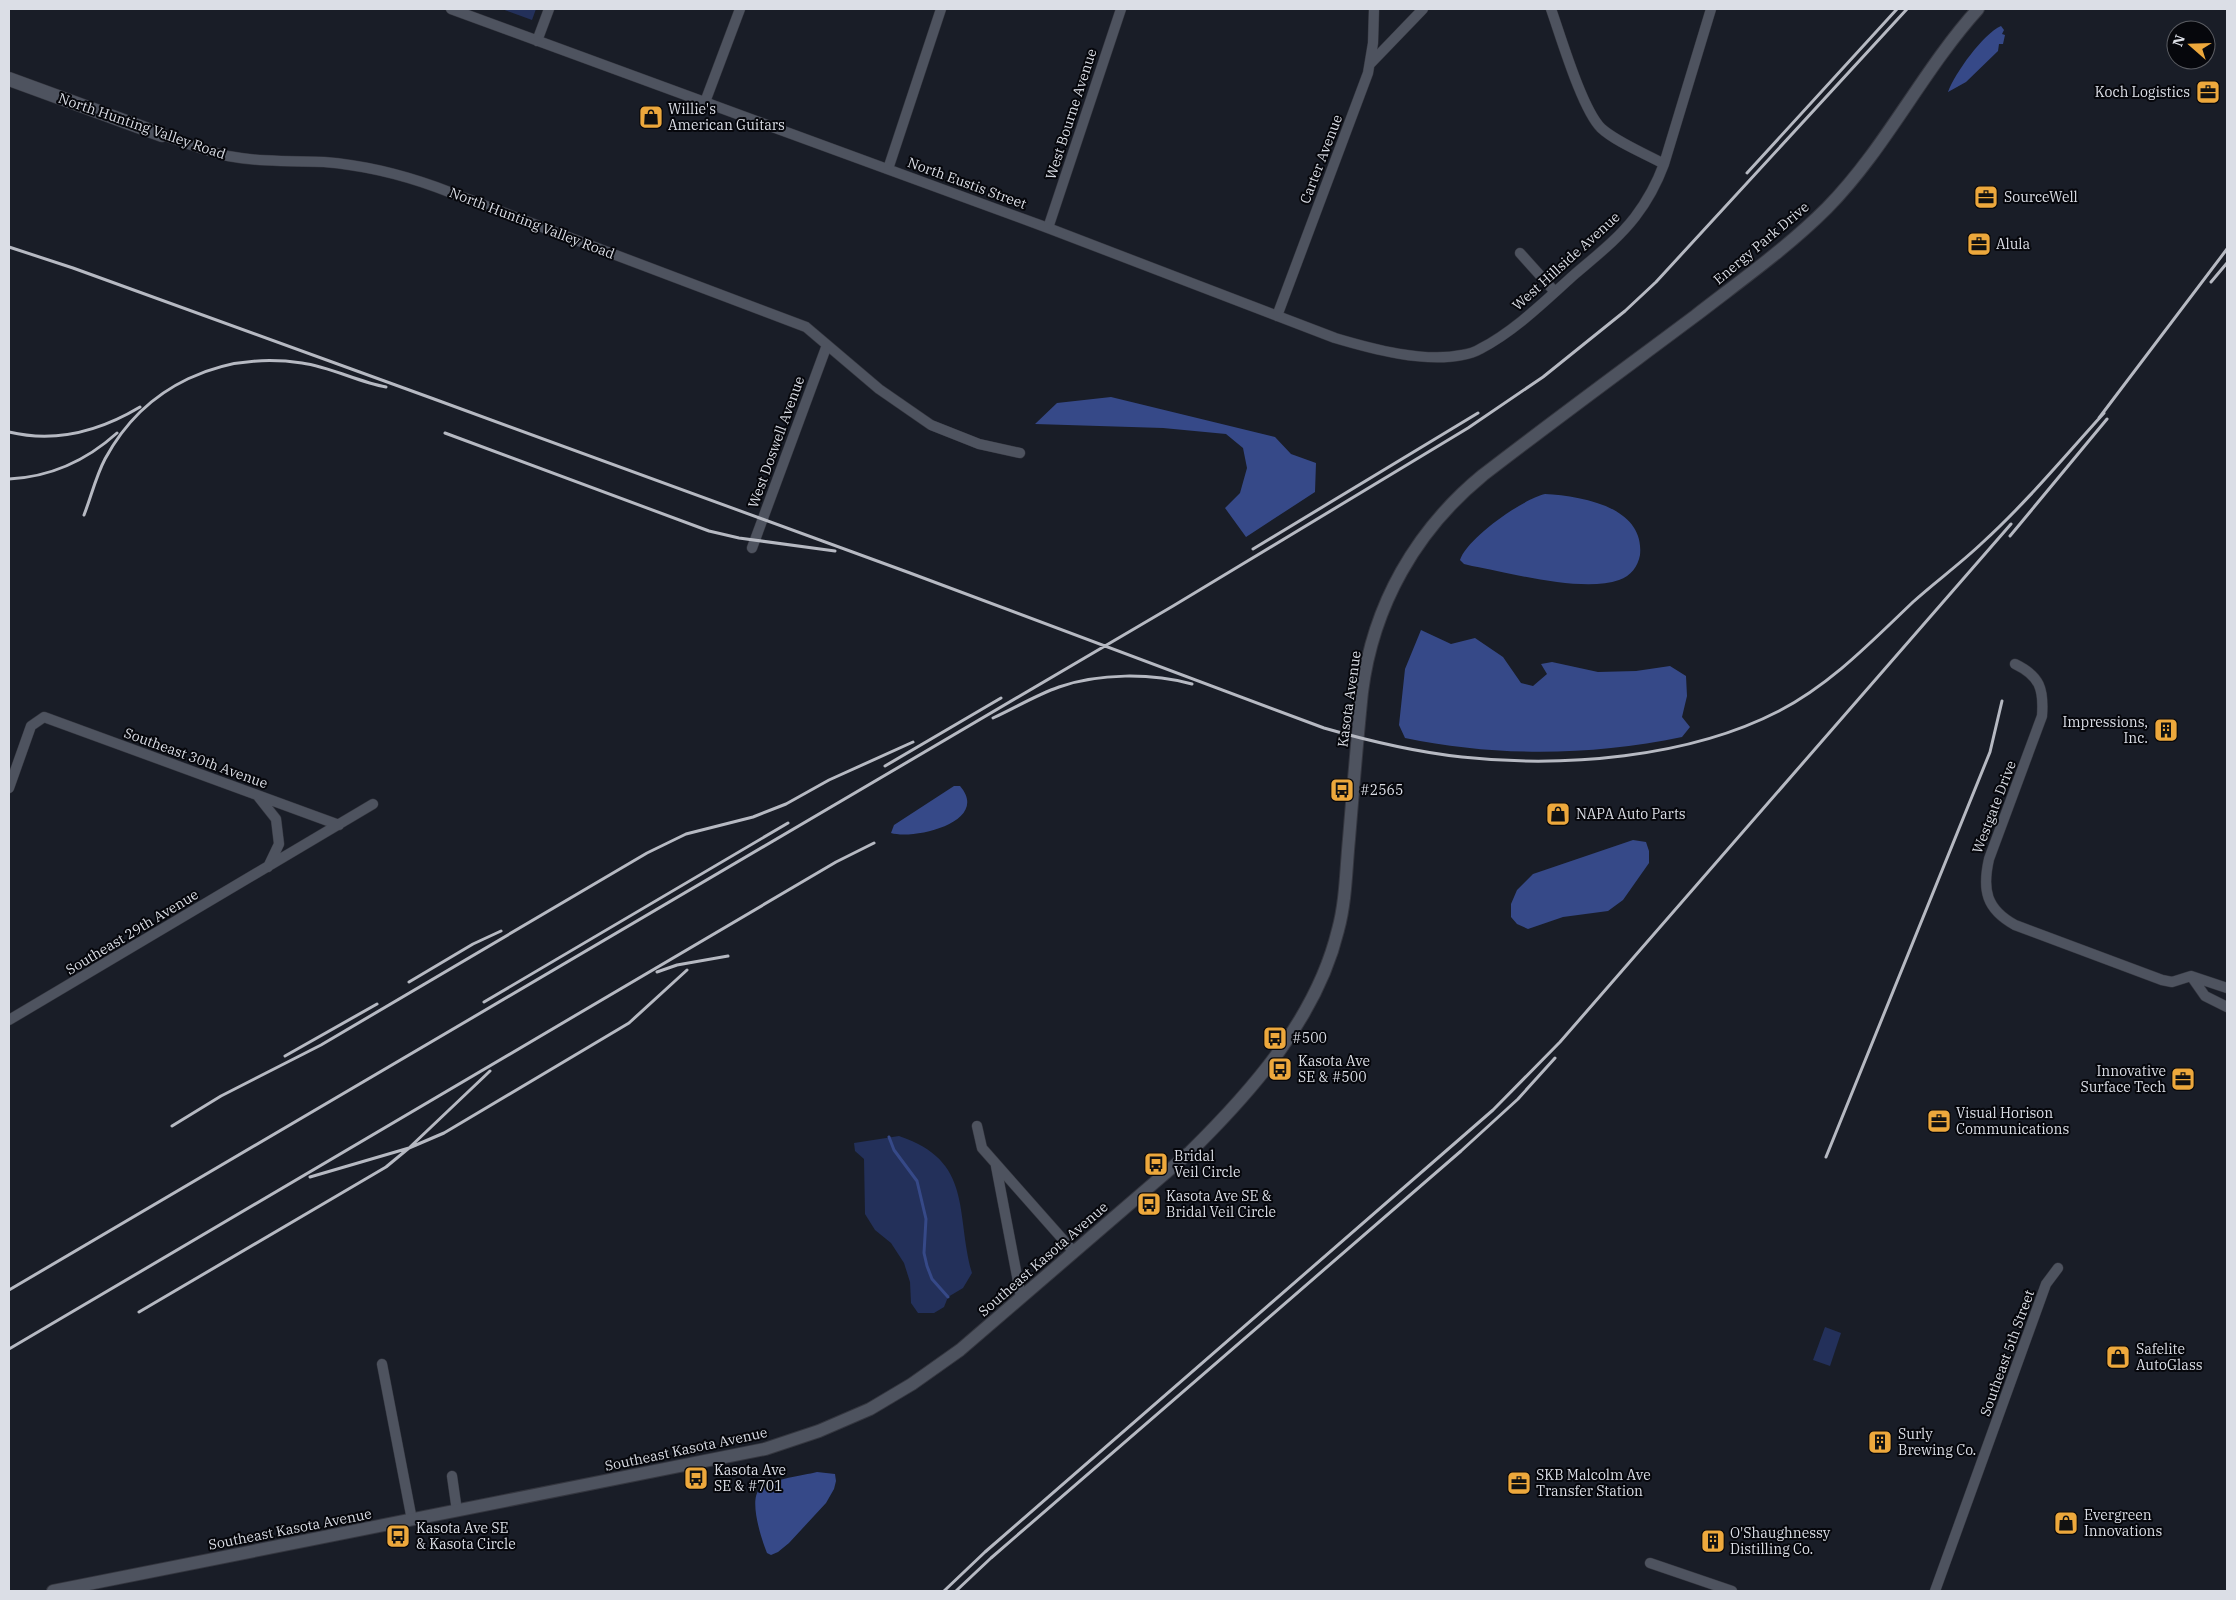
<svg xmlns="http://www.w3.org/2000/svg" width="2236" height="1600" font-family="'IBM Plex Serif',serif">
<rect width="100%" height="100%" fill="#191d27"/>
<path fill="#23305a" d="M502,9H536L532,20Z
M899,1136C974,1161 955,1213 972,1273L963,1288L948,1297L944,1307L934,1313H918L911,1303L910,1282L904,1263L891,1243L875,1230L865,1214L864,1159L855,1151L854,1143Z
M1825,1327L1841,1333L1830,1366L1813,1360Z"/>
<path fill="#364988" d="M2001,26L2004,30L2002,34L2005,35L2003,44H1999L1998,51L1966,82L1948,92C1955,73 1983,34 2001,26Z
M1111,397L1275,437L1291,454L1316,463L1315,492L1246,537L1225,508L1240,493L1247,468L1243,448L1226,434L1163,428L1035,424L1057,403Z
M1545,494C1580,496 1645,506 1640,555C1638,566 1631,576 1619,580C1583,593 1511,573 1472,566L1464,564L1460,560C1467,538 1523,499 1545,494Z
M1421,630L1451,644L1475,638L1503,657L1521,683L1533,686L1547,674L1541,664L1552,662L1598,672L1636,671L1670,666L1686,676L1687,696L1682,717L1690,727L1682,737C1590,756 1497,757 1405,738L1399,725L1405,669Z
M954,786H960C991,822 914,840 891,833L894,825Z
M1633,840L1646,842L1649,851V863L1623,900L1608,911L1563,917L1528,929L1517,924L1511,917V904L1517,890L1533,874Z
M817,1472L835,1474L836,1481L834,1489L826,1503L789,1543L778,1552L771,1555L767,1553C762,1541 748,1499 760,1489C772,1479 801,1476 817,1472Z"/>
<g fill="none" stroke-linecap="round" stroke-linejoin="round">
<path stroke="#364988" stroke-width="3" d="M889,1137L894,1150L917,1181L926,1219L924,1253L927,1266L932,1279L948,1297"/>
<g stroke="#34363f" stroke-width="11">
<path id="minor" d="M451,9L1048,228L1335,338C1372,349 1424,363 1462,355C1468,354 1475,352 1480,349C1515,331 1546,300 1575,274C1596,256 1618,239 1635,217C1648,200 1657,183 1664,164L1711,9
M1551,9C1561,37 1582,109 1601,128C1616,142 1646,154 1664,164
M537,41L549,9
M1370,64L1423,9
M705,102L740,9
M162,135C184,142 206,151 228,156C260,162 292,161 324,162C362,165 400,174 436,187L806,327L879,389L931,425L979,444L1020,453
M888,169L941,9
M1048,228L1121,9
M1520,253L1555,292
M1277,316L1368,73L1373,43L1374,9
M752,548L827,345
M2015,664C2040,676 2044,689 2042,716L1989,859C1982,890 1986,909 2015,925L2162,980L2172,982L2191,976L2227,988
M9,788L31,726L44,717L339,825
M257,795L276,819L279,844L268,867
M2191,976L2205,996L2227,1007
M9,1020L373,804
M977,1126L982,1148L1074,1252
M996,1166L1021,1297
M382,1364L412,1520
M452,1476L457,1511
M1650,1563L1732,1591
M1935,1591L2046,1284L2058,1268"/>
</g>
<g stroke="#34363f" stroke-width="14">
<path id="tertiary" d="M53,1591L765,1449L819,1431L870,1409L912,1384L960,1350L1190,1152C1253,1090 1317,1017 1338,930C1346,901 1346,869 1349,839C1353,790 1357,741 1362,692C1373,605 1416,530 1483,475C1553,421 1624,369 1695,316C1740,281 1787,248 1827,208C1886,148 1922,71 1978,9"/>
</g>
<g stroke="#34363f" stroke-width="15">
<path id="secondary" d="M9,79L162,135"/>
</g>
<use href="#minor" stroke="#4e535f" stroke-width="10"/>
<use href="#tertiary" stroke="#4e535f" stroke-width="12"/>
<use href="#secondary" stroke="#4e535f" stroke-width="14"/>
<path stroke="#b6b9c2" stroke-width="3" d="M1747,173L1897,9
M9,247L73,268L434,399L910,573L1324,728C1369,741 1415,752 1462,757C1563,768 1688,758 1779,711C1831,684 1871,642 1913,602C1935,582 1960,564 1982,543C2026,503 2064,457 2104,413
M2211,282L2227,263
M2099,418L2227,249
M9,432C55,443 100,431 140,407
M445,433L709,531L739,538L835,551
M9,479C50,477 87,460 117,433
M84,515C91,497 96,476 105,459C145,385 221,351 302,363C331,367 358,382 386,387
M2010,536L2107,419
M1253,549L1478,413
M993,718C1015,708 1036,695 1059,687C1099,673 1151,673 1192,684
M885,766L1001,698
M657,972L677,965L728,956
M409,982L473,944L501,931
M484,1002L788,823
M285,1056L377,1004
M172,1126L221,1096L321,1045L647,853L686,834L753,817L786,804L829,780L913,742
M1826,1157L1990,752L2002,701
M310,1177L409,1148L444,1133L629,1023L687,970
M9,1290L1173,606L1468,428L1543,377L1625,311L1656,282L1907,9
M139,1312L386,1167L409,1148L490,1071
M9,1349L836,862L874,843
M944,1591L985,1552L1493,1110L1560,1042L2011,524
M956,1591L991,1558L1461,1151L1518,1099L1555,1058"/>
</g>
<defs>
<g id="office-square" transform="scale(1.25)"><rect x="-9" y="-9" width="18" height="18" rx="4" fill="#eda83c" stroke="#06070c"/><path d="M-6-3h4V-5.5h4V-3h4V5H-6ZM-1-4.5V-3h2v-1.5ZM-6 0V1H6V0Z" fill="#111"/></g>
<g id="shop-square" transform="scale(1.25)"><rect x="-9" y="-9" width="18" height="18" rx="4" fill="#eda83c" stroke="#06070c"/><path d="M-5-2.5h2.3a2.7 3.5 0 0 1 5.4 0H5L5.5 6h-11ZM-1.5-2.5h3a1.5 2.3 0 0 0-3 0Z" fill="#111"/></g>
<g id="building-square" transform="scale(1.25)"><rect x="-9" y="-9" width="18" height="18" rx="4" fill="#eda83c" stroke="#06070c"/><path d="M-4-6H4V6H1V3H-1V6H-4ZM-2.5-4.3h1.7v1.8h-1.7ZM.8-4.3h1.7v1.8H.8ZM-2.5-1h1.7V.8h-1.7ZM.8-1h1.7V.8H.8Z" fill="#111"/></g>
<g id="bus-square" transform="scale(1.25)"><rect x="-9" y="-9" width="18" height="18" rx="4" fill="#eda83c" stroke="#06070c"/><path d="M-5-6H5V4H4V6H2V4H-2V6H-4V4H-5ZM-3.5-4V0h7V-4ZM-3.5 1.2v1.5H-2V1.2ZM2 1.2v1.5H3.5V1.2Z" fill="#111"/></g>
</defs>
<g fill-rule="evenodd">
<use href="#office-square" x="2208" y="92"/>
<use href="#shop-square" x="651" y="117"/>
<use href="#office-square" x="1986" y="197"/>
<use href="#office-square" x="1979" y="244"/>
<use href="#building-square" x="2166" y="730"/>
<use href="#bus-square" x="1342" y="790"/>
<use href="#shop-square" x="1558" y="814"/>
<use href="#bus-square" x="1275" y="1038"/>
<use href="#bus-square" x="1280" y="1069"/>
<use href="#office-square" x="2183" y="1079"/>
<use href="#office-square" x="1939" y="1121"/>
<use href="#bus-square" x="1156" y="1164"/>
<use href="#bus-square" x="1149" y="1204"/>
<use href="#shop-square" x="2118" y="1357"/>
<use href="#building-square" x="1880" y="1442"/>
<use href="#bus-square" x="696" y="1478"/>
<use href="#office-square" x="1519" y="1483"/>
<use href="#shop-square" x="2066" y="1523"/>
<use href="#bus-square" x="398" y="1536"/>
<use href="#building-square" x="1713" y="1541"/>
</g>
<g text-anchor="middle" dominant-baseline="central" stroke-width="4" stroke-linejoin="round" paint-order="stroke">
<g font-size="14" fill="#dbdee6" stroke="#06070c" text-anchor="start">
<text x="2190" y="92" text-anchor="end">Koch Logistics</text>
<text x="668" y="109">Willie's<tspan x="668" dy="16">American Guitars</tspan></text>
<text x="2004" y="197">SourceWell</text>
<text x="1996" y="244">Alula</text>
<text x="2148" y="722" text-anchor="end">Impressions,<tspan x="2148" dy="16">Inc.</tspan></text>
<text x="1360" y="790">#2565</text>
<text x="1576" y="814">NAPA Auto Parts</text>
<text x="1292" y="1038">#500</text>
<text x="1298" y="1061">Kasota Ave<tspan x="1298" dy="16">SE &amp; #500</tspan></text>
<text x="2166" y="1071" text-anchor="end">Innovative<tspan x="2166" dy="16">Surface Tech</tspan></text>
<text x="1956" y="1113">Visual Horison<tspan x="1956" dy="16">Communications</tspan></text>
<text x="1174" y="1156">Bridal<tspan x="1174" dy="16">Veil Circle</tspan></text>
<text x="1166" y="1196">Kasota Ave SE &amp;<tspan x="1166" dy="16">Bridal Veil Circle</tspan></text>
<text x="2136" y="1349">Safelite<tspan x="2136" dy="16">AutoGlass</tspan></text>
<text x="1898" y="1434">Surly<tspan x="1898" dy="16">Brewing Co.</tspan></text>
<text x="714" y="1470">Kasota Ave<tspan x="714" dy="16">SE &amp; #701</tspan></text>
<text x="1536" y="1475">SKB Malcolm Ave<tspan x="1536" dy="16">Transfer Station</tspan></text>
<text x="2084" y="1515">Evergreen<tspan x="2084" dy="16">Innovations</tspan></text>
<text x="416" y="1528">Kasota Ave SE<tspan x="416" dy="16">&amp; Kasota Circle</tspan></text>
<text x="1730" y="1533">O'Shaughnessy<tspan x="1730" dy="16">Distilling Co.</tspan></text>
</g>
<g font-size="14" fill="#dbdee6" stroke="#06070c">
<text transform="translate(1071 114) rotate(-72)">West Bourne Avenue</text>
<text transform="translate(142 126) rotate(19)">North Hunting Valley Road</text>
<text transform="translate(1321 159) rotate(-69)">Carter Avenue</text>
<text transform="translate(967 183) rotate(20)">North Eustis Street</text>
<text transform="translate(532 223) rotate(21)">North Hunting Valley Road</text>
<text transform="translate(1761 243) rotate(-40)">Energy Park Drive</text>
<text transform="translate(1566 261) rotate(-42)">West Hillside Avenue</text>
<text transform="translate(776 442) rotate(-70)">West Doswell Avenue</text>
<text transform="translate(1349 699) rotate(-82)">Kasota Avenue</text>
<text transform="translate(196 758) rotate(20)">Southeast 30th Avenue</text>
<text transform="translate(1994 807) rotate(-69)">Westgate Drive</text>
<text transform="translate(132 932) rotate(-31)">Southeast 29th Avenue</text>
<text transform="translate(1043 1259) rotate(-41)">Southeast Kasota Avenue</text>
<text transform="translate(2007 1353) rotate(-70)">Southeast 5th Street</text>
<text transform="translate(686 1449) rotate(-12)">Southeast Kasota Avenue</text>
<text transform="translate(290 1529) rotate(-11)">Southeast Kasota Avenue</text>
</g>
</g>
<rect width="2236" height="1600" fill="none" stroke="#dbdee6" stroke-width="20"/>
<g transform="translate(2191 45) rotate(290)"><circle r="24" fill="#06070c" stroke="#5b5d63"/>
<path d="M0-4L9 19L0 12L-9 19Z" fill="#eda83c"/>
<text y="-8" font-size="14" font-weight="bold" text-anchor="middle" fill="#dbdee6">N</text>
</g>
</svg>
